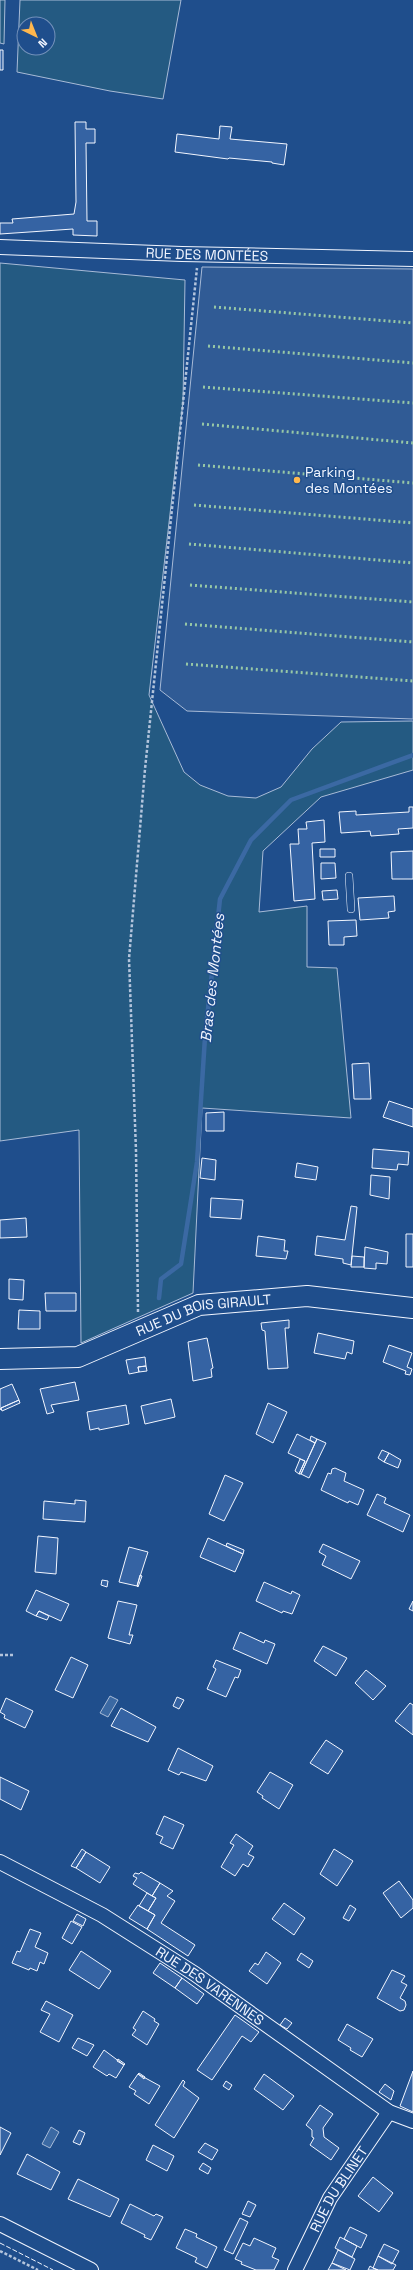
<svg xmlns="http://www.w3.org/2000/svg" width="413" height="2270" font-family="'Space Grotesk',sans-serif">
<rect width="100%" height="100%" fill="#1f4e8c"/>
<path fill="#245a82" stroke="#a8bbd7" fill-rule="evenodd" d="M0,0H5L4,44L0,43Z
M20,0H181L163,99L110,91L17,72ZM24,24H48V48H24Z
M0,263L185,280L183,402L149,695L184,772L200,785L228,796L256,798L281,787L312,749L341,722L413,721V770L321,797L263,851L259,912L307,906V967L337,968L351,1118L202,1108L193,1293L81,1343L79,1130L0,1141Z"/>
<path fill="#305b95" stroke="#a8bbd7" d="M202,267L413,269V719L187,711L160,690Z"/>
<path fill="#3b69a3" stroke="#a8bbd7" d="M110,1696L118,1700L108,1717L100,1713Z
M51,2127L59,2132L50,2148L42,2144Z"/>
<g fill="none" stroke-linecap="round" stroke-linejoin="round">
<path stroke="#3b69a3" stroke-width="4.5" d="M159,1298L161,1279L181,1264L197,1162L205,1037L220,899L251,840L291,800L413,755"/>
</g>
<path fill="#3563a3" stroke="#f2f6ff" d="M0,50H3V70H0Z
M75,122H86V129H95V143H86L87,221H97V236L73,235V229L0,234V223H13L12,219L74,214L76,202Z
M220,126L232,127L230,139L287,144L284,165L272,163V162L229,158L228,159L175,152L177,134L219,139Z
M409,807H413V828L398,829L399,834L371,836L370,831L341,833L339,812L356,811V815L409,812Z
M324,820L325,842L312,843L315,899L294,901L290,844H299L298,829H307L306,822Z
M320,849H335V857H320Z
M413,851V879H392L391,852Z
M321,863H335L336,878L321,879Z
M337,890L338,899L323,900L322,891Z
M394,896L395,911L388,912L389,918L360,920L358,898Z
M356,920L357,936L344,937V945H329L328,921Z
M369,1063L371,1099H354L352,1064Z
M389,1101L413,1109V1127L383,1117Z
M224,1112V1131H206V1113Z
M373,1149L409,1152L408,1165L398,1164L397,1170L372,1168Z
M202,1158L216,1160L215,1180L200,1178Z
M297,1163L318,1167L316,1180L295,1177Z
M371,1175L390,1177L389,1199L370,1195Z
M211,1198L243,1200L241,1219L210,1217Z
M351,1206L357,1207L351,1265L343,1263V1259L315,1255L317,1236L345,1240Z
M26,1218L27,1237L0,1238V1220Z
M406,1234H413V1267H406Z
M258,1236L285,1240L284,1251H288L286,1259L256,1256Z
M365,1247L388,1252L387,1264L376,1263V1269L364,1268Z
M352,1256L364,1257V1267H351Z
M9,1279L24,1280L23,1300L9,1299Z
M45,1293H76V1311H46Z
M19,1310L40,1311V1329H18Z
M289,1320V1328H285L288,1368L268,1369L265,1331L262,1330L261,1323Z
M318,1333L354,1341L352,1354L347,1352L345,1359L314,1353Z
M207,1338L213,1368L211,1369L212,1377L193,1381L188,1342Z
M389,1345L412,1353L407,1367L412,1369L410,1375L405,1374L406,1371L383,1362Z
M145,1357L146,1366L138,1367L139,1372L129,1374L126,1360Z
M146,1366L147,1371L139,1372L138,1367Z
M75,1382L79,1400L51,1405L54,1412L47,1414L40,1389Z
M12,1384L19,1400L1,1408L0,1410V1389Z
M171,1399L175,1417L145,1424L141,1406Z
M19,1400L20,1403L2,1411L1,1408Z
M268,1403L287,1412L273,1443L256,1434Z
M126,1405L129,1424L99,1430V1428L90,1430L87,1412Z
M297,1434L315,1443L301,1474H299L305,1461L288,1453Z
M311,1436L317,1439L315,1443L310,1440Z
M317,1439L326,1443L309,1478L301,1474Z
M382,1450L389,1453L384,1462L378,1458Z
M389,1453L401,1460L398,1468L384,1462Z
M300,1459L305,1461L299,1474L295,1471Z
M335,1468L346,1473L344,1481L364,1490L358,1505L349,1501L348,1503L321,1490L328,1473L331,1474L332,1469Z
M225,1475L243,1483L224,1521L209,1514Z
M377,1494L386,1498L384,1503L410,1515L403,1532L367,1515Z
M75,1500L86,1501L85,1522L43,1519L44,1501L75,1504Z
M38,1536L58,1538L56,1574L35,1572Z
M208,1538L243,1554L235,1572L200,1557Z
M227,1543L244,1550L243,1554L226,1546Z
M323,1544L360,1561L351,1579L322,1565L326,1556L319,1552Z
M129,1547L148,1552L137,1586L119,1582Z
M140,1575L142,1576L138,1587L137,1586Z
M102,1580L108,1581L107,1587L101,1585Z
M264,1582L291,1594L292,1591L300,1595L292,1614L283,1611L282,1613L256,1601Z
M36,1590L69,1604L61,1621L39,1611L36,1616L26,1611Z
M118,1601L137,1605L129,1635H133L130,1644L108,1638Z
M413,1601V1611L409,1609Z
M39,1611L49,1616L47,1620L36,1616Z
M240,1632L264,1643L265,1640L275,1644L267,1664L233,1649Z
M323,1646L347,1658L336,1676L314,1661Z
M71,1657L88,1665L73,1698L55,1690Z
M216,1660L241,1670L238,1678L235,1677L226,1697L207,1689L216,1669L213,1667Z
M366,1670L386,1686L373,1700L355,1683Z
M177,1697L184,1700L179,1709L173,1706Z
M6,1698L33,1711L25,1728L4,1718L5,1715L0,1712Z
M410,1703L413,1705V1735L395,1721Z
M121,1708L156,1727L148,1742L111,1726Z
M326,1740L343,1751L328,1774L310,1763Z
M178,1748L213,1766L206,1781L181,1772L179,1775L168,1770Z
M270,1772L293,1785L279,1809L262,1798L263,1796L257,1792Z
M0,1777L29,1791L21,1810L0,1799Z
M164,1816L184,1825L173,1849L160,1843L163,1837L156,1834Z
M236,1834L253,1846L248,1854L254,1857L248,1867L243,1864L235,1876L221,1867L234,1845L230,1843Z
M82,1849L86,1852L76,1868L71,1866Z
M334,1849L353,1861L337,1886L320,1874Z
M86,1852L110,1867L100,1883L76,1868Z
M141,1872L160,1883L152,1896L133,1884L137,1878L133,1876L135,1873L139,1874Z
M399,1881L413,1900V1908L401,1918L383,1893Z
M160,1883L173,1891L167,1896L175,1901L161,1923L195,1945L188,1956L147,1929L155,1915L148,1911L156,1898L152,1896Z
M147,1893L156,1898L148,1911L139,1906Z
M284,1903L305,1918L294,1935L272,1919Z
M138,1905L155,1915L147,1929L129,1918Z
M350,1905L356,1909L349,1921L343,1918Z
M77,1914L86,1919L83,1926L73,1921Z
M71,1921L82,1927L72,1944L62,1938Z
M30,1929L41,1933L35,1947L48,1953L44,1964L40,1962L37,1971L30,1968L29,1970L12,1963L17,1951L20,1952Z
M81,1951L111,1971L99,1989L69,1970Z
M266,1952L281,1963L267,1984L249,1971L255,1963L258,1965Z
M301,1953L313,1961L309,1968L297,1960Z
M160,1963L182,1978L175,1988L153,1973Z
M392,1970L405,1976L401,1982L407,1985L400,1998L405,2001L406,2005L404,2010L400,2011L377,1998Z
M182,1978L204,1994L197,2004L175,1988Z
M46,2001L73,2015L59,2042L40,2032L50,2014L41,2010Z
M143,2011L155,2019L154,2021L159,2024L147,2045L132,2035L136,2030L133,2028Z
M235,2015L259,2032L251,2042L242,2036L212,2080L197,2070Z
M285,2018L292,2023L287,2029L280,2025Z
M347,2024L373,2039L362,2057L350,2050L351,2048L338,2040Z
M78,2038L94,2045L87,2056L72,2048Z
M104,2050L124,2065L116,2078L109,2074L107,2076L93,2067Z
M118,2059L125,2064L124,2065L117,2061Z
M413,2071V2112L400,2106Z
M139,2073L145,2077L144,2079L138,2074Z
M138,2074L160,2086L149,2104L134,2094L136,2091L129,2087Z
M264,2074L294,2096L283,2110L254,2089Z
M183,2080L185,2082L183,2086L199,2098L174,2138L155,2125Z
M226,2081L232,2085L229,2090L223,2086Z
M385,2084L394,2091L391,2100L379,2092Z
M320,2105L333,2114L323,2128L324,2137L339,2148L331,2160L310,2145L314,2138L312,2137V2130L306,2125Z
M0,2127L11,2133L0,2155Z
M79,2130L85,2133L80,2145L73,2142Z
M205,2143L218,2150L212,2160L198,2152Z
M153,2145L174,2156L167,2171L146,2160Z
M27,2154L60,2172L51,2190L17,2174Z
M203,2163L211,2168L208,2174L199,2169Z
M373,2177L393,2193L379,2212L358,2196Z
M78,2179L119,2199L110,2217L68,2199Z
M248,2201L256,2205L250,2217L242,2214Z
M130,2204L154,2216L156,2214L163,2217L151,2240L144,2237L145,2235L121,2223Z
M240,2218L248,2222L233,2254L224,2250Z
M350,2227L367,2235L361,2248L344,2239Z
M185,2229L197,2234L196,2237L217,2247L207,2268L195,2262L197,2258L176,2248Z
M340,2237L357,2246L352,2257L335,2248Z
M254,2238L276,2248L272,2257L279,2260L274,2270H256L241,2264L242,2262L235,2259L243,2243L250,2246Z
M384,2244L399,2251L392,2264L378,2256Z
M338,2250L355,2259L350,2270L332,2263Z
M378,2256L396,2265L393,2270H378L373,2268Z
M332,2263L346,2270H328Z
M370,2266L373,2268L378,2270H368Z"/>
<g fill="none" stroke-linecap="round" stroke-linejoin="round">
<g stroke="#f2f6ff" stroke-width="8">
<path id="lane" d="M349,876L351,909"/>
</g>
<g stroke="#f2f6ff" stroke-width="16">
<g id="street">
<path id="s1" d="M0,247L182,254L413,259"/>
<path id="s2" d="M0,1862L102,1915L195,1974L389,2112L413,2121"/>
<path d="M0,2224L91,2270"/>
<path id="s3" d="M295,2270L330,2198L389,2112"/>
</g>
</g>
<g stroke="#f2f6ff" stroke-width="22">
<g id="secondary">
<path id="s4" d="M0,1359L78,1357L199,1305L307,1296L413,1308"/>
</g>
</g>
<path stroke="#b3c4dc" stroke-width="2.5" stroke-dasharray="3 2" stroke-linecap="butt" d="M138,1312L136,1151L129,959L145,769L197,268
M0,1655H14
M0,2251L38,2270"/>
<use href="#lane" stroke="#1f4e8c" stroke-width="7"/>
<use href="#street" stroke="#1f4e8c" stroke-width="14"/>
<use href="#secondary" stroke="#1f4e8c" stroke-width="20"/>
<path stroke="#97c8a6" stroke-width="3" stroke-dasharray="2 3" stroke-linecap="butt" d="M214,307L413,323
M208,346L413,363
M203,387L413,403
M202,424L413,443
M198,465L413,483
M194,505L413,523
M189,544L413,563
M190,585L413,602
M185,624L413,642
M186,664L413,681"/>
<path stroke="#f2f6ff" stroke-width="1" stroke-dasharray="5 2" stroke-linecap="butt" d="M0,2243L53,2270"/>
</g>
<circle fill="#ffb74d" stroke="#1f4e8c" stroke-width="1.5" cx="297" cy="480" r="4"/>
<g text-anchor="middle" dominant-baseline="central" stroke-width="3" stroke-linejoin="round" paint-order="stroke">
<g font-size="14" fill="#f2f6ff" stroke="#1f4e8c">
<text stroke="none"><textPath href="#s1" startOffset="207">RUE DES MONTÉES</textPath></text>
<text stroke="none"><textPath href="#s4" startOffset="212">RUE DU BOIS GIRAULT</textPath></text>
<text stroke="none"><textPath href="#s2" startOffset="244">RUE DES VARENNES</textPath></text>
<text stroke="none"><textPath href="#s3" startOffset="92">RUE DU BLINET</textPath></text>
</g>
<g font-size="14" fill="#f2f6ff" stroke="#1f4e8c" text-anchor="start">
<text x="305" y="472">Parking<tspan x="305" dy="16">des Montées</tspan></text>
</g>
<g font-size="15" font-style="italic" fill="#f2f6ff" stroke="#1f4e8c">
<text transform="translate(212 978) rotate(-84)">Bras des Montées</text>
</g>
</g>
<g transform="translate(36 36) rotate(137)"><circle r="19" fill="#1f4e8c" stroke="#7391ba"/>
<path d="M0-3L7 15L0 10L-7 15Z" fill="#ffb74d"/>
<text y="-6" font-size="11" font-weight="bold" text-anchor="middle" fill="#f2f6ff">N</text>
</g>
</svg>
